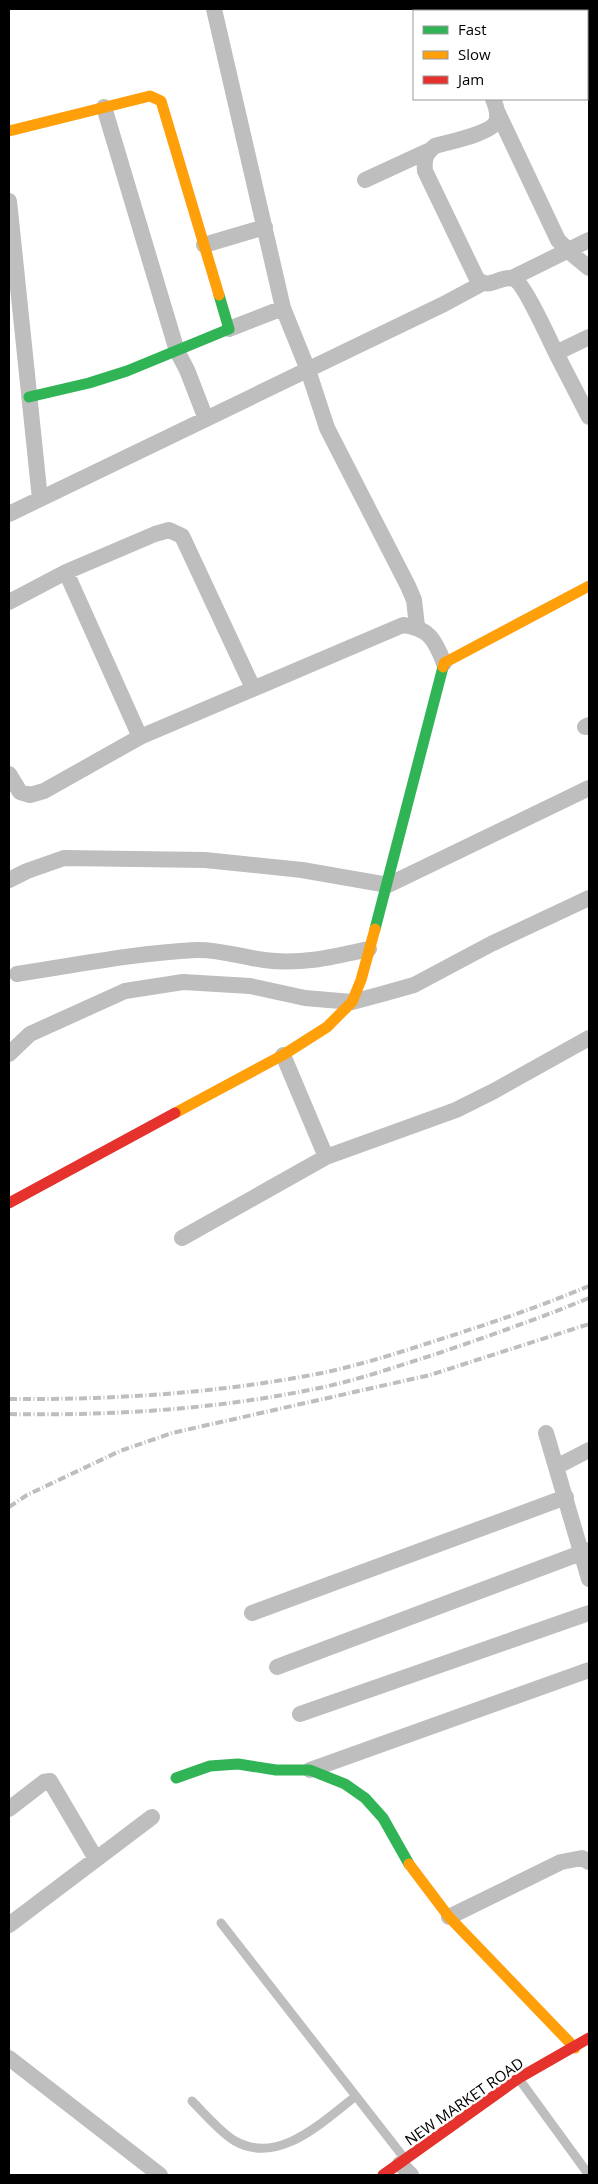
<svg xmlns="http://www.w3.org/2000/svg" width="598" height="2184" font-family="'Open Sans',sans-serif">
<rect width="100%" height="100%" fill="#fff"/>
<g fill="none" stroke-linecap="round" stroke-linejoin="round">
<path stroke="#bebebe" stroke-width="9" d="M221,1923L405,2159
M519,2079L589,2175
M192,2101C204,2113 221,2133 235,2141C279,2166 323,2121 356,2096"/>
<path stroke="#bebebe" stroke-width="16" d="M214,9L283,308L229,329
M465,9V11
M493,99C496,106 499,114 496,122C490,134 448,142 435,146C425,154 424,159 425,171L477,279C491,291 500,274 514,279C524,283 550,341 556,353
M104,107L177,351L187,370L206,419
M497,111L558,240L572,254L589,268
M365,180L428,151
M9,201L40,499
M204,245L265,227
M512,278L589,240
M283,308L308,370L327,428L408,586L414,600L417,626
M589,337L556,353L589,417
M9,514L444,304L483,283
M66,572L140,737
M9,602L66,572L155,534L169,530L182,536L253,688
M585,727L589,725
M9,774L20,792L30,795L44,791L140,737L403,625C429,628 435,640 444,663
M9,880L27,871L64,858L205,860L302,870L388,885L589,788
M17,974C76,965 136,953 196,950C218,949 241,957 264,960C301,965 333,957 369,949
M9,1054L30,1034L125,991L183,982L250,986L305,998L352,1002L382,994L414,985L491,944L589,898
M283,1055L326,1157
M182,1238L326,1157L456,1110L494,1091L589,1038
M546,1433L589,1579
M556,1467L589,1450
M252,1613L566,1497
M277,1667L589,1550
M300,1714L589,1613
M310,1770L589,1670
M9,1809L44,1782L50,1781L96,1859
M449,1917L561,1862L582,1858L589,1862
M9,1925L152,1817
M9,2058L160,2175
M400,2164L411,2175"/>
<path stroke="#30b455" stroke-width="11" d="M29,397L89,383L127,371L229,329L219,295
M375,929L443,667
M176,1778L210,1766L238,1764L276,1770H310L345,1784L365,1798L383,1818L409,1864"/>
<path stroke="#ff9f0a" stroke-width="11" d="M9,131L150,96L161,101L219,295
M443,667L444,663L589,586
M175,1113L283,1055L327,1027L352,1002L361,980L375,929
M409,1864L449,1917L575,2048"/>
<path stroke="#e5322d" stroke-width="11" d="M9,1203L175,1113
M383,2175L519,2078L589,2038"/>
<path stroke="#bebebe" stroke-width="4" stroke-dasharray="8 2.5 1 2.5" stroke-linecap="butt" d="M9,1399C113,1400 220,1393 322,1373C360,1365 398,1353 435,1341C488,1324 539,1307 589,1286
M9,1414C115,1416 221,1409 324,1387C361,1379 398,1366 433,1355C486,1337 538,1319 589,1298
M9,1507L27,1495L120,1451L172,1433L430,1375L589,1324"/>
</g>
<g text-anchor="middle" dominant-baseline="central" stroke-width="5" stroke-linejoin="round" paint-order="stroke">
<g font-size="15" fill="#000" stroke="#fff">
<text transform="translate(464 2101) rotate(-35)">NEW MARKET ROAD</text>
</g>
</g>
<rect width="598" height="2184" fill="none" stroke="#000000" stroke-width="20"/>
<rect x="413" y="10" width="175" height="90" fill="#ffffff" stroke="#999999"/>
<rect x="423" y="26" width="25" height="8" fill="#30b455" stroke="#999999"/>
<text x="458" y="35" font-size="15" fill="#000000">Fast</text>
<rect x="423" y="51" width="25" height="8" fill="#ff9f0a" stroke="#999999"/>
<text x="458" y="60" font-size="15" fill="#000000">Slow</text>
<rect x="423" y="76" width="25" height="8" fill="#e5322d" stroke="#999999"/>
<text x="458" y="85" font-size="15" fill="#000000">Jam</text>
</svg>
